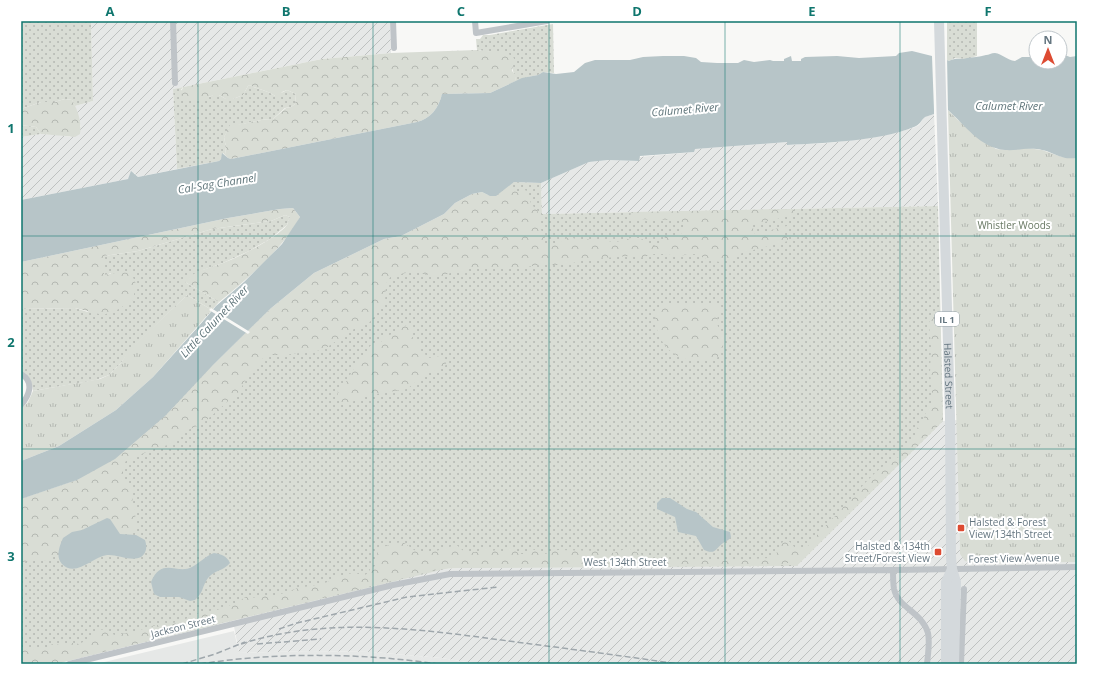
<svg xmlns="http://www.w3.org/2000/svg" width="1098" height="685" font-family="'Open Sans',sans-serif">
<defs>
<pattern id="industrial-furrows" width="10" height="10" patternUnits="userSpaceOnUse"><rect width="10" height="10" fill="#e6e8e7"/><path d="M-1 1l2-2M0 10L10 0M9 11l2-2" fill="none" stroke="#bec1c0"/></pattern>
<pattern id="grass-dots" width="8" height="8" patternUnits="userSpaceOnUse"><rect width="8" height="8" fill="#d9ddd5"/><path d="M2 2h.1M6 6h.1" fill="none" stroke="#b4b8b2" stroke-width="1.8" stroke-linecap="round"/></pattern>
<pattern id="forest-crowns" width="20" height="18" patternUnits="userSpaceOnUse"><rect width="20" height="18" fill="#d9ddd5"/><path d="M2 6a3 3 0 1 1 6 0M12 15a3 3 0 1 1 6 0" fill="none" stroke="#b4b8b2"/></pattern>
<pattern id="park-tufts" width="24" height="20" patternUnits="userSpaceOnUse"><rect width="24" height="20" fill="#d9ddd5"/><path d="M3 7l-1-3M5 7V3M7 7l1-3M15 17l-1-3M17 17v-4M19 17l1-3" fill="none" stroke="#b4b8b2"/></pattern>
</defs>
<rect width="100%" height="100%" fill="#f8f8f6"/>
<path fill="#e6e8e7" d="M234,631L239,653L311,651L372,652L441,658L480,664H96Z"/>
<path fill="url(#industrial-furrows)" d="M91,21H390L391,53L322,59L173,89L177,169L138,177L134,173L128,179L21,200V137L41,134L58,135L70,137L81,127L75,106L93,101Z
M934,114L938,206L542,214L541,183L589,162L608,160L639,161V157L694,152V149L787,142L788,145L829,143L875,137L898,132L913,128L919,125L924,117Z
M957,420L960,554L1077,562V664H480L441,658L372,652L311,651L239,653L233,621L440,569L460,568L797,566L943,421Z"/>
<path fill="url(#grass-dots)" d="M21,21H91L93,101L75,106L72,100L65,99L54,102H41L21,109Z
M947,21H977V56L966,59L955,58L949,61L947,60Z
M553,24L554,73L543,72L538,75L528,77L516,81C515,74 511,70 513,64L491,52L477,50L476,39H480L483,35H490Z
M250,85C258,90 267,90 275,96L287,90L296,94L295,104L291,107L285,108L273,119C257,119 245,125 230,126L224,137L226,147L225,155L223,153L221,159L219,161L177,169L173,89L183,87L181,90L209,97L213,95H219L226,99H233L243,95L248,86Z
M21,125L36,127L41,134L21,137Z
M514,182L541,183L542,214L938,206L943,421L797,566L449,568L55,664H21V499L77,480L213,365L270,309Z
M285,215L290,217L287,225L270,239L247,252L223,263L203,270L185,282L219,302L212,310L187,295L129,351L121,363L109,375L96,380L33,391C32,382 30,375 21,372V309L75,308L88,312L111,273L104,276V256L138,251L212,229L271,221Z"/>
<path fill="url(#forest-crowns)" d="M477,50C487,52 507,50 514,58L512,71L515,74L516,81L490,93L442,94C439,108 430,119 417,122L231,159L228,158L225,155L226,147L224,137L230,125C246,125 257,119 273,119L286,108L291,107L295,104L296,94L287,90L282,92L280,96H275C267,90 258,90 250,85L248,86L243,95L233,99H226L219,95H214L203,99L186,100L182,98L181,93L183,87L322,59L391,53Z
M65,99L72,100C78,110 82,123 80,134L75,137L41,134L36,127L21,125V109L41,102H54Z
M507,187L517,192L524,190L528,191L531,204L537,210L541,220L540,226L541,230L545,237V243L547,244H555L570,237L581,241L589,239L616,242L631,238H639L645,240L652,246L664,244L665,235H677L682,233C685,227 686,222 678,220L632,219L630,217L631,212L794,209L795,211L794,215L752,225L755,234L787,226V229L783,231V234L788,238V241L742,253L730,260L720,262L708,260L698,255L694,254L676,256L665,254H654L640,258L629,256L604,258L580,261L566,265H540L518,268L472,267L464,272H453L440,277L419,273H406L391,276L386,284L385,301L379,311L368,324L354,329L323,350L284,355H271L262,359L244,382L240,391L202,424L183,432L175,442L171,444L154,449L126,461L123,465V482L131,487L133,494L132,505L136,511L135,519L136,529L132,534H120L110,519L98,522L82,530L67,535L61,542L57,555L48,560L21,562V499L77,480L115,459L165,416L213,365L270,309L314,273L384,239L401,236L444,214L455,203L472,194L482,192L490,196L503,192Z
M293,208L300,217C283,249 247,279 219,302L185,282C190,272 212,267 223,263C239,257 277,238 287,225C288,223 289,219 290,217L285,215L271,221L212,229L138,251L104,256V275L121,272L131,273L136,284L133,300L117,310L103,315L75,308L21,309V262L228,218L280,209Z
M675,303L694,305L711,303L718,305C721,312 717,315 717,322C717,328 723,332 725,337L722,350L717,358C700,364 680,361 667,348C659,340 647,311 663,304C667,303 671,303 675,303Z
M936,318L940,320L943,421L799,563H787L777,566L460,568L440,569L55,664H21V648L31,650L39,647L43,649H47L48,646L50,644L64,645L72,643L79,644L85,641H89C92,636 100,627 106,630C109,631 111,634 115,635L134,632L152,626L179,622L201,612L217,610L236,603L247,596L251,598L265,596L278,595L298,588L322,584L330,581L335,577L353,573L365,575L368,573L371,568L375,566L378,555L376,549L378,547L387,546L389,544L403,542L414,550L425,553L436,551L456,545C460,547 460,549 464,551C471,555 482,550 488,547L492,551L496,550L503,552L506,549L511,547L520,554H524L531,549L543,552L545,554L549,553L551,551L558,550L603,551L614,553L625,549H630L648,558L681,561L685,559L721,561L769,558L779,551L780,544L783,542H790L796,549H803L807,547L813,538L822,531L830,520L838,514L844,506L856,495L863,485L875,473L888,462L901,456L903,446L909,444L915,435L916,429L921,425L928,407L933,400L930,373L931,347L929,323L930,320Z
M410,324L413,329L411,334L412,337L419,340V349L429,358C437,357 441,354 447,361L445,366L438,370L427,373L407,389L370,395L346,404C339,403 337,397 338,390L346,382L357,363L367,353L370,346L377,341L381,342L385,336L390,335L400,327Z"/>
<path fill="url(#park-tufts)" d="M948,110L958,120L996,149L1007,150L1027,148L1042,150L1062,157L1077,158V562L973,563L965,561L960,554Z
M187,295L212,310L153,377L116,410L59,446L21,461V409L28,402L33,391L100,379L109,375L121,363L128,351Z"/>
<path fill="#b7c5c8" d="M912,51L932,56H947V60L949,61C956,57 960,60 967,58C973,57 979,57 986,55C989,55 991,53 995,53C1002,54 1007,60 1015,61L1022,57H1036V62H1060V55L1062,54L1070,57L1077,56V158C1072,158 1066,159 1062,157C1055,155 1049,151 1042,150C1029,147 1017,151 1005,150C980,148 965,125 948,110H934V114C931,115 928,116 925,117C921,120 920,125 914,127C879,141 826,143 787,145V142L695,149L694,152L640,156L639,161L608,160L589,162L541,183L514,182L496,196H490L482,192L472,194L455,203L444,214L401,236L384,239L314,273L270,309L213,365L165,416L115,459L77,480L21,499V461L59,446L116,410L153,377L198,327L216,306L244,282L282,244L300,217L293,208L280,209L228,218L21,262V200L128,179L131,171L138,177L219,161L221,159L222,153L228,158L231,159L417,122C430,119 439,108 442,94L490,93L522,78L538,75L543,72L556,74L574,72L585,63L595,60H630L643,57L663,56H684L696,58L701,62L717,63H738L744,60L754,62L770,60L773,61H784V59L791,56L792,61H801V59L805,57L837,56L859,58L896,56L899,53Z
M662,498H670L687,509L696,512L713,527L730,532L731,537C729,540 726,541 723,543C715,549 716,555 704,550L696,536L678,532L675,517L657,509V503Z
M107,518L110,519L120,534L136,535L145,540C147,546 147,553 141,557C131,562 117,554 107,555C92,557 76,578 62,564C55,557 60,545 63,538L72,532L82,530Z
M214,553C221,554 227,556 230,563C224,571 214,570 208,578C202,586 204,592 195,600L190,601L179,597H160L154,594L151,582C162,556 177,575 192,567C200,563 205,556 214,553Z"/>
<path fill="#f8f8f6" d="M932,56H947L948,110H934Z
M211,308L250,332L248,334L209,310Z"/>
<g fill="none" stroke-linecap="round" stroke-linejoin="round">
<path stroke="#bfc4c8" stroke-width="6" d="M173,21L175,83
M393,21L394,48
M475,21L476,33L547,21
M21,374C35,382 29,396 21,405
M893,570C893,577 893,583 894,589C898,608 922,612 928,633C930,642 928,654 927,664
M69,664L393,585L450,574L893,570L1077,567
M961,664L964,589"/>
<g stroke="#d4d9dc" stroke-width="10">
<path id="s1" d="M939,21L950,416L951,557L952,569L956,582L954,664"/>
<path d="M946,664V582L952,569"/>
</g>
<path stroke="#9fa7ac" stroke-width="1.5" stroke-dasharray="6 3" stroke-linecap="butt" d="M279,629L297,623L407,597L498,587
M241,644C329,615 426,630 516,642C570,649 624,656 678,664
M257,644L321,639
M182,664L215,654L245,642
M200,664C275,652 363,653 438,664"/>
</g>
<path fill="none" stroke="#0f766e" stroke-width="1" stroke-opacity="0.55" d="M198,21V664M373,21V664M549,21V664M725,21V664M900,21V664M21,236H1077M21,449H1077"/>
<g fill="#dd4b32" stroke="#fff" stroke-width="1.5">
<rect x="957" y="524" width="8" height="8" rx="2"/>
<rect x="934" y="548" width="8" height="8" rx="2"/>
</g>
<g text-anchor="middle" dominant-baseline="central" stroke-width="4" stroke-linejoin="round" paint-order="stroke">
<rect fill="#fff" stroke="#939fa6" stroke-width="1" x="935" y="312" width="24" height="14" rx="3"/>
<g font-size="9" font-weight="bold" fill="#657680">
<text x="947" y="319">IL 1</text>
</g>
<g font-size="10" fill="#687863" stroke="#fff">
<text x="1014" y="225">Whistler Woods</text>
</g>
<g font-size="10" fill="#657680" stroke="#fff">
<text stroke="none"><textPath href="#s1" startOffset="355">Halsted Street</textPath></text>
<text transform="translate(1014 558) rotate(-1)">Forest View Avenue</text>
<text x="625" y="562">West 134th Street</text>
<text transform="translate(183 626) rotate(-14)">Jackson Street</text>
</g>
<g font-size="10" fill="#657680" stroke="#fff" text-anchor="start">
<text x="969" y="522">Halsted &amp; Forest<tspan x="969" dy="12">View/134th Street</tspan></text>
<text x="930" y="546" text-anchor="end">Halsted &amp; 134th<tspan x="930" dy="12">Street/Forest View</tspan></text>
</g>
<g font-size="11" font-style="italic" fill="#5f757a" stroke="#fff">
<text x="1009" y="105">Calumet River</text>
<text transform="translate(685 109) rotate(-5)">Calumet River</text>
<text transform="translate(217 183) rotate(-9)">Cal-Sag Channel</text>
<text transform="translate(214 321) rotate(-47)">Little Calumet River</text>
</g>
</g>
<rect width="1098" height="685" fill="none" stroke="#ffffff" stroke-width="44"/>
<g transform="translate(1048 50)"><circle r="19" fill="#ffffff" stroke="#c1c8cc"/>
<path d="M0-3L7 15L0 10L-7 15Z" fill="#dd4b32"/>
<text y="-6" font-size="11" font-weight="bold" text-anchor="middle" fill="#657680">N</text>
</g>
<rect x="22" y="22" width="1054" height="641" fill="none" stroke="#0f766e" stroke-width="1.5"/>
<g font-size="13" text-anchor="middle" font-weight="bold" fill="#0f766e">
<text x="110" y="16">A</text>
<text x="286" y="16">B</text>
<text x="461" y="16">C</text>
<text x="637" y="16">D</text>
<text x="812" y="16">E</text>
<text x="988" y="16">F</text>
<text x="11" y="133">1</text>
<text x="11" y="347">2</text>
<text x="11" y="561">3</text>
</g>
</svg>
